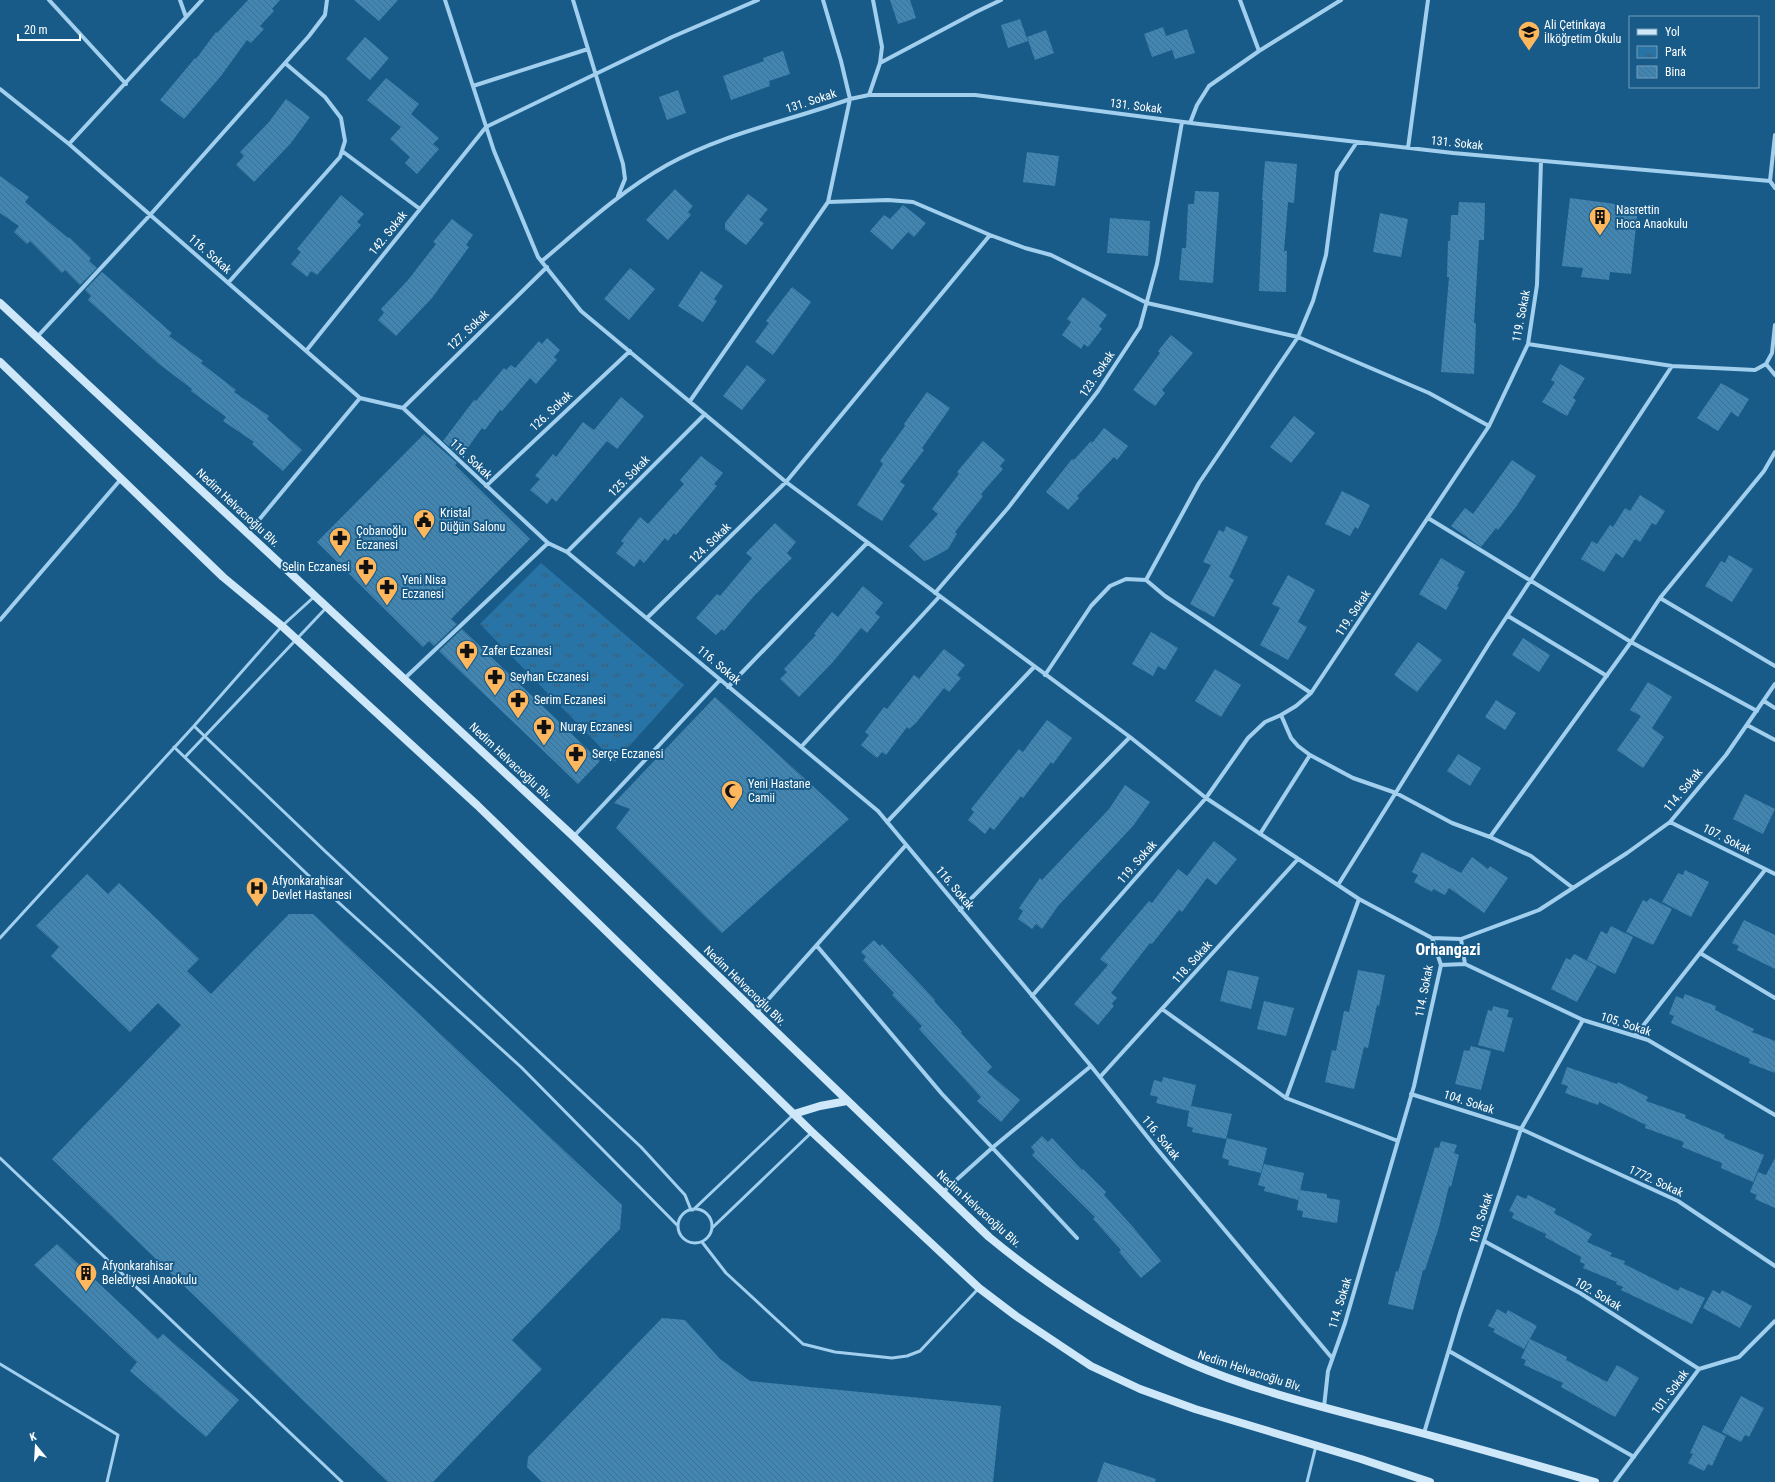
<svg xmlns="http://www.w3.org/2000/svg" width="1775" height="1482" font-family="'Roboto Condensed',sans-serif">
<defs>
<pattern id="park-tufts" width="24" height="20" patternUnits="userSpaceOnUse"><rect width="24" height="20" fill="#2874a6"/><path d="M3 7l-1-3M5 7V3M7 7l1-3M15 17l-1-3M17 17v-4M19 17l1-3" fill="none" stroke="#3c5e74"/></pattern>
<pattern id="building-back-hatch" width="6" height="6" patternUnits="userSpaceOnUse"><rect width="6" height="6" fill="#4185b2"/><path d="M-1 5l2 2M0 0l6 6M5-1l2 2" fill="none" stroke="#456e89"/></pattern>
</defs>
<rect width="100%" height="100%" fill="#185b89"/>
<path fill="url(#park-tufts)" d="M541,563L684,685L615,762L480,624Z"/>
<path fill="url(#building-back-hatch)" d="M248,0H280L272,9L274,11L260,26L264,29L251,43L247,40L221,76L184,119L160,100L195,58L196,59L216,32L217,33Z
M354,0H398L379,21Z
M890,0H910L916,18L898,24Z
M1020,19L1028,41L1008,48L1001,25Z
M1163,27L1166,36L1187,29L1195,53L1175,59L1172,50L1152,57L1144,34Z
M1046,30L1054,53L1035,60L1027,37Z
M365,37L389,58L370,80L346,59Z
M783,51L790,74L769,81L770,86L731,100L723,76L764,61L763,58Z
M386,78L419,104L411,114L439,138L433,144L439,149L417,174L405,163L410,157L390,139L401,127L367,100Z
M678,90L686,113L667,120L659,97Z
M286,99L310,117L291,143L254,182L236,165L244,156L240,152L269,122Z
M1027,152L1059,156L1055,186L1023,182Z
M1265,161L1297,164L1294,203L1288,202L1284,251H1287L1286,292L1259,291L1263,200H1262Z
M0,176L29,197L25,202L68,238L69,237L91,258L89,261L97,268L80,285L65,270L62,273L30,241L27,244L14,232L19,226L0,213Z
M675,189L693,206L688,212L691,215L668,240L646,220Z
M1195,191L1219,192L1213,283L1179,280L1182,248H1186L1188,204H1194Z
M748,194L768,209L759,220L764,223L746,245L725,229V223Z
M341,195L364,214L357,222L361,225L317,275L311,271L307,277L291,264L301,252L297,249Z
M1570,198L1638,207L1631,274L1610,272L1609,280L1581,277L1583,268L1562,266Z
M1459,202L1485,203L1484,240H1479L1474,323H1476L1474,374L1441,372L1449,277H1447L1448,241H1450L1451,215H1458Z
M903,205L926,223L914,237L908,232L892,250L870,231L884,215L890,219Z
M1380,213L1408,219L1401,257L1373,252Z
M1110,218L1150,221L1148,256L1107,253Z
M452,219L473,235L466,245L469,247L432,298L396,336L378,320L384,313L381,309L408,280L436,244L433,242Z
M630,268L655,289L629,320L604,299Z
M701,271L723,286L714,299L717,301L703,322L678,306Z
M102,272L172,333L169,336L203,361L201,363L236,390L234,392L269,416L267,419L302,450L283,471L252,444L254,442L223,421L226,417L191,391L192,389L159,364L88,300L91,296L85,290Z
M792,287L811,302L773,355L755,342L769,323L766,321Z
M1083,297L1107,315L1099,326L1102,329L1088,347L1084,344L1081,349L1062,335L1071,322L1067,319Z
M1171,335L1193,353L1162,390L1165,393L1155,406L1133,390L1160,353L1158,351Z
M547,338L560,350L554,357L557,360L536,384L530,378L502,411L500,410L485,430L482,428L461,457L443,441L474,400L476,401L504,368L506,370L511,365L515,368L539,341L542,344Z
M1560,364L1585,378L1573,398L1576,400L1567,416L1542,402L1555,382L1551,380Z
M747,365L766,380L742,410L723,396Z
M1721,383L1749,399L1738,417L1731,412L1718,431L1697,418Z
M927,392L950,408L922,448L924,450L900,482L905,485L882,521L857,505L883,464L880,461L905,426L904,424Z
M621,397L644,416L617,449L607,441L556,502L552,498L547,504L530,490L540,479L535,476L553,454L556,457L583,422L594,430Z
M1294,416L1315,433L1291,463L1270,447Z
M1104,428L1128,446L1117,460L1114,457L1077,496L1079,498L1068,510L1046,492L1072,459L1074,460L1091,441L1092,443Z
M424,434L457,463L455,465L530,539L451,619L457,624L434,646L429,641L423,647L317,542Z
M983,441L1005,460L1000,466L1003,469L981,494L983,496L955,532L957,534L948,549L930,559L924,561L909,546L938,514L932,509L959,474L957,472Z
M701,456L723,473L714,484L717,486L676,535L674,533L668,541L665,538L644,563L640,559L634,567L616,553L624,543L621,541L640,517L648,524L684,484L680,480Z
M1512,460L1536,476L1516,507L1498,530L1496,528L1481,547L1451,526L1465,508L1473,514Z
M1342,491L1370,505L1358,529L1355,527L1350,536L1325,524Z
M1640,495L1665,511L1656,525L1652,523L1640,542L1635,539L1623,558L1616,553L1604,572L1581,559L1592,541L1597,544L1610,525L1613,527L1625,508L1630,511Z
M775,523L796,542L787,553L792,558L754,596L724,631L722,629L716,635L696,618L717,594L720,596L752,558L746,553Z
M1226,526L1248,537L1229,577L1234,580L1214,617L1190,604L1211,565L1203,562L1219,530L1224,532Z
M1729,555L1753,569L1732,602L1705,586L1721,561L1725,563Z
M1441,558L1465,572L1457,586L1459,587L1446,610L1419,594Z
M1288,575L1315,590L1298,622L1307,627L1288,660L1260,645L1280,608L1272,604Z
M863,586L883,603L875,613L880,617L867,633L861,628L832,663L799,697L780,679L787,672L784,669L816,635L814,634L832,612L838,617Z
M462,629L600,761L578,784L439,651Z
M1151,632L1178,648L1165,670L1158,666L1153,676L1132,664Z
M1523,638L1550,655L1539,672L1512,655Z
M1418,642L1442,660L1417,692L1394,675Z
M944,649L965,665L957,675L961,678L949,692L944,688L916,723L909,729L907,727L886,755L882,752L877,758L861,745L869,735L865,732L884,707L887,709L914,675L919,679Z
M1215,669L1241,685L1221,717L1195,701Z
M1648,682L1672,697L1652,728L1664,737L1643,768L1617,750L1641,716L1630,710Z
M715,697L849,819L722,933L616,828L630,809L614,803Z
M1496,700L1516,713L1505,730L1485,717Z
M1047,720L1072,738L1053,764L1051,762L1023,798L1021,796L994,830L990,827L985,834L968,820L974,812L971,809L1019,749L1023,752Z
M1458,754L1481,768L1470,786L1447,771Z
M1125,785L1150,802L1133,826L1058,906L1042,929L1036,924L1032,929L1018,919L1023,911L1019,908L1040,878L1042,880L1109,809Z
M1745,794L1775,809L1763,834L1733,819Z
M1214,841L1237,859L1216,885L1207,878L1182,912L1179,910L1152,944L1150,943L1111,993L1117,998L1112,1003L1114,1006L1098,1025L1074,1004L1108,965L1100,959L1149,901L1152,903L1178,869L1187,876Z
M1422,852L1461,873L1472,857L1488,869L1490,866L1508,878L1484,913L1449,888L1445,895L1433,889L1432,892L1414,882L1418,875L1412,872Z
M1685,870L1709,882L1691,917L1662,902L1678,873L1683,875Z
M87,874L108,894L119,883L199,959L187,971L211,994L289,914H313L622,1205L620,1229L512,1340L542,1369L433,1482H388L52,1159L181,1025L158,1003L130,1032L51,956L59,947L36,926Z
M1650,898L1672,909L1653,945L1626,932L1643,900L1647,902Z
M1744,920L1775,935V969L1737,950L1739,946L1732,943Z
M1611,926L1633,937L1615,974L1587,960L1601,931L1607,934Z
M874,940L880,946L882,944L935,1000L934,1001L962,1032L961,1033L992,1067L987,1072L1020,1100L1001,1122L977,1101L981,1097L919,1029L922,1026L892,995L894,993L863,960L866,957L861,952Z
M1574,954L1597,966L1577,1002L1551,989L1566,958L1570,960Z
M1228,970L1259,977L1251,1009L1220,1001Z
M1358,970L1385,975L1379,1006L1377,1005L1368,1048L1364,1047L1354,1089L1325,1082L1332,1050L1336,1051L1344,1011L1349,1012Z
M1685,994L1716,1006L1715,1010L1754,1029L1752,1032L1775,1041V1073L1749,1063L1750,1059L1671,1023L1674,1016L1669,1014L1676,996L1683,999Z
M1264,1001L1294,1008L1286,1036L1257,1029Z
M1493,1006L1509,1010L1507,1017L1513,1018L1504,1052L1478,1045L1488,1010L1492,1011Z
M1471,1046L1491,1051L1481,1090L1455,1084L1464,1050L1469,1051Z
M1567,1067L1617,1084L1618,1082L1648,1097L1646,1101L1686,1115L1685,1118L1725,1135L1724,1138L1764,1155L1753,1182L1721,1168L1722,1163L1682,1147L1684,1142L1645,1128L1646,1125L1599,1102L1598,1105L1565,1093L1568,1086L1561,1084Z
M1163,1077L1196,1085L1191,1106L1232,1114L1226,1139L1192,1132L1193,1128L1187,1126L1189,1111L1156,1103L1158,1097L1150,1095L1154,1080L1162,1082Z
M1042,1136L1048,1142L1052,1138L1082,1170L1083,1169L1106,1192L1104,1195L1133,1227L1161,1261L1141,1278L1119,1252L1121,1250L1093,1219L1095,1217L1032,1155L1035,1152L1031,1147Z
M1227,1138L1267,1148L1261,1173L1228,1165L1229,1160L1222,1158Z
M1441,1141L1457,1145L1454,1153L1459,1155L1451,1187L1449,1186L1439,1227L1425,1270H1423L1413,1310L1388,1304L1396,1271L1398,1272L1435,1147L1439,1148Z
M1775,1158V1208L1755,1199L1757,1195L1750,1192L1758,1172L1766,1175Z
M1264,1164L1304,1173L1298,1200L1264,1191L1265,1187L1258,1185Z
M1300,1190L1327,1194V1198L1340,1200L1337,1223L1302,1217L1303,1211L1297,1210Z
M1517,1195L1526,1199L1528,1195L1556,1209L1554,1213L1592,1234L1587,1242L1612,1253L1610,1256L1625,1261L1624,1264L1678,1291L1680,1287L1705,1298L1692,1324L1621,1290L1623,1287L1616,1284L1617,1282L1583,1268L1585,1264L1580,1262L1581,1257L1545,1237L1546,1234L1512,1218L1514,1213L1509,1211Z
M57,1244L158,1339L163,1334L239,1400L206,1437L130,1371L137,1362L34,1265Z
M1713,1290L1720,1294L1722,1290L1752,1306L1740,1328L1703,1308Z
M1497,1309L1506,1314L1508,1310L1537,1326L1524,1349L1493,1332L1495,1329L1488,1326Z
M662,1318L685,1320L720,1359L750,1381L1001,1406L993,1482H542L527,1467L528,1457Z
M1530,1339L1567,1357L1566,1360L1607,1382L1617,1365L1639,1378L1615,1417L1561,1387L1563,1383L1524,1365L1526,1360L1521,1358Z
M1741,1396L1764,1408L1749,1437L1745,1435L1741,1442L1722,1432Z
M1703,1425L1726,1436L1712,1466L1708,1464L1704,1471L1688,1463L1693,1454L1690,1453Z
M1104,1462L1156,1479L1155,1482H1097Z"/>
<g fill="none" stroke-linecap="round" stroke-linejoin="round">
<path stroke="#a1cfed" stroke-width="3" d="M194,726L327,853L641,1147L685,1195L691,1210
M174,747L307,874L521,1067L678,1226
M186,756L326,608
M0,938L194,726L282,626L315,596
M0,1158L342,1482
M678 1226a17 17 0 1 1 34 0a17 17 0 1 1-34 0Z
M693,1210L793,1115
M712,1228L811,1133
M702,1242L726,1273L803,1344L835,1352L892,1358L907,1356L920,1351L978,1289
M0,1364L118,1435L107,1482
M1307,1482L1316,1446"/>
<path stroke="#a1cfed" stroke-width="4" d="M49,0L126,84
M180,0L186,17
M445,0L494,151L538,257L581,311L786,482L1130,737L1206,798L1359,899L1432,938L1461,939L1539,910L1627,853L1670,822L1726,755L1775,684
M573,0L623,164L625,179L618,196
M1240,0L1259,51
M880,63L976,12L1001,0
M473,86L588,49
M0,89L69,144L360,398L403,408L548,543L567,552L878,811L1091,1066L1157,1149L1332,1358
M869,95L880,63L882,47L873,0
M1190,123L1197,105L1209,86L1259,51L1341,0
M1775,135L1770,181L1775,188
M69,144L202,0
M1408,148L1428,0
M342,151L420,209
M828,202L888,200L913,202L990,235L1025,248L1051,255L1147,303L1298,337L1429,393L1489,426
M542,261C582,227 621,191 667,165C724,133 789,121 850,99L869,95H975L1199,124L1453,153L1770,181
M228,283L340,157L345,141L341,118L325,97L285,63
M37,337L150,215L309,36L325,15L327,0
M1528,344L1672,366L1755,370L1766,364L1772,353L1775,325
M306,351L486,127L672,37L758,0
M1766,364L1775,375
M690,401L828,202L850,99L841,61L823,0
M403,408L547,267
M486,486L630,351
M1428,518L1631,642L1757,711
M248,533L360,398
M567,552L705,414
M1146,580L1199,483L1298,337L1313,301L1326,255L1337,172L1357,142
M935,593L1008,508L1098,391L1140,327L1157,264L1182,122
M1660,598L1775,666
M1508,616L1607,676
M647,618L786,482L990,235
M0,620L121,479
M1045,675L1091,606L1110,586L1126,579L1146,580L1165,596L1311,693
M404,679L548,543
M728,687L867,543
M1764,701L1775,708
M1281,715L1291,738L1298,746L1310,755L1353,778L1396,793L1452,823L1490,837L1531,856L1573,888
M1747,725L1775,740
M801,747L939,597
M887,822L1034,667
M1670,822L1775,874
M1260,834L1310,755
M574,836L720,680
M1490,837L1631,642L1660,598L1764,471L1775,452
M1338,885L1490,642L1672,366
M960,910L1130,737
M817,946L942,1094L1077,1238
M1700,953L1775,998
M1465,964L1583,1020L1648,1040L1775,1115
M1441,965L1465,964L1461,939
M1032,996L1206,798L1248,738L1265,722L1281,715L1296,706L1311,693L1489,426L1528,344L1537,285L1541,161
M1162,1009L1286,1098L1398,1141
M756,1013L906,845
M1635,1036L1765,870
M1100,1077L1298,859
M1411,1094L1521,1129L1678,1201L1775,1266
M1286,1098L1359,899
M943,1192L992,1148L1091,1066
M1484,1241L1580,1293L1699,1369
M1449,1351L1634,1457
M1324,1407L1328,1371L1345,1323L1414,1086L1441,965L1432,938
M1424,1433L1460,1313L1521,1129L1583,1020
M1615,1482L1699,1369L1739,1357L1775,1321"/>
<path stroke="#cee7f9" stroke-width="8" d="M0,303L574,837L989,1237C1051,1288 1117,1331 1190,1363C1252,1390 1322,1407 1387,1424C1457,1442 1526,1462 1595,1482
M0,362L223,577L282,626L477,805L812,1132L979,1288L1016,1316L1091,1366L1140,1389L1195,1409L1361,1459L1430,1482
M794,1114L820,1106L847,1101"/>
</g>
<defs>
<g id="school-pin" transform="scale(1.15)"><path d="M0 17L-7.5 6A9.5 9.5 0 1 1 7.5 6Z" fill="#ffb75d" stroke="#185b89"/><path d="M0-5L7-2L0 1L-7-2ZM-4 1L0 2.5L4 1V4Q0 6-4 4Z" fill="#111"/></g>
<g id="building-pin" transform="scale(1.15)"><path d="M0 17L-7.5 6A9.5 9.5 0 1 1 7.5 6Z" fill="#ffb75d" stroke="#185b89"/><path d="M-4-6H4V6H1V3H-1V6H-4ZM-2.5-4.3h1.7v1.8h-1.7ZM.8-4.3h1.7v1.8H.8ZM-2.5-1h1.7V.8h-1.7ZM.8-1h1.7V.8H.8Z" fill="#111"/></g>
<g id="civic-pin" transform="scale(1.15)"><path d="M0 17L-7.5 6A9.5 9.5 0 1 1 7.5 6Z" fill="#ffb75d" stroke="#185b89"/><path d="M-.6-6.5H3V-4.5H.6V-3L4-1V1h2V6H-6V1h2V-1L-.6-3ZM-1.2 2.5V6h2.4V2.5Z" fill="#111"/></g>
<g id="pharmacy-pin" transform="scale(1.15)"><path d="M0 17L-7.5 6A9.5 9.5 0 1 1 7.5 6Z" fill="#ffb75d" stroke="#185b89"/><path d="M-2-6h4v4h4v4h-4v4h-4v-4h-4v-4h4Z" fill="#111"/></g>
<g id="mosque-pin" transform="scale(1.15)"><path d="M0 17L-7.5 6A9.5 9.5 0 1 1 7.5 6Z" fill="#ffb75d" stroke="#185b89"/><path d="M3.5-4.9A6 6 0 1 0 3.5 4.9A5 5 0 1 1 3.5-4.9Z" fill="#111"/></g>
<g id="hospital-pin" transform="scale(1.15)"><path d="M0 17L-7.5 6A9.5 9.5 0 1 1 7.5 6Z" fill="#ffb75d" stroke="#185b89"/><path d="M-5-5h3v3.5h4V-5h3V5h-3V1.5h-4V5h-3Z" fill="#111"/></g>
</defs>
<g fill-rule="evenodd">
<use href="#school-pin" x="1529" y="32"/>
<use href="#building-pin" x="1600" y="217"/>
<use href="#civic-pin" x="424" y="520"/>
<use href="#pharmacy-pin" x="340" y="538"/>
<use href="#pharmacy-pin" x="366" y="567"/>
<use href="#pharmacy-pin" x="387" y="587"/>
<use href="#pharmacy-pin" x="467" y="651"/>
<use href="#pharmacy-pin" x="495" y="677"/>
<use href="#pharmacy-pin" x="518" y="700"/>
<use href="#pharmacy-pin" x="544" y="727"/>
<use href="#pharmacy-pin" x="576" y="754"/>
<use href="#mosque-pin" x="732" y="791"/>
<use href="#hospital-pin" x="257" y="888"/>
<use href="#building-pin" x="86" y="1273"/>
</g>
<g text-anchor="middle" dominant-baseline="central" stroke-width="4" stroke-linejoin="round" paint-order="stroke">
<g font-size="12" fill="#fff" stroke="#185b89" text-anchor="start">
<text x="1544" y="25">Ali Çetinkaya<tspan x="1544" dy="14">İlköğretim Okulu</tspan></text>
<text x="1616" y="210">Nasrettin<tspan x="1616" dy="14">Hoca Anaokulu</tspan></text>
<text x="440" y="513">Kristal<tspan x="440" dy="14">Düğün Salonu</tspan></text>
<text x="356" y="531">Çobanoğlu<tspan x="356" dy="14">Eczanesi</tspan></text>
<text x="350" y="567" text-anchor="end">Selin Eczanesi</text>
<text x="402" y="580">Yeni Nisa<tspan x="402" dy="14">Eczanesi</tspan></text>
<text x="482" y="651">Zafer Eczanesi</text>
<text x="510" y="677">Seyhan Eczanesi</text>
<text x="534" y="700">Serim Eczanesi</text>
<text x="560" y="727">Nuray Eczanesi</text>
<text x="592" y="754">Serçe Eczanesi</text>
<text x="748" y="784">Yeni Hastane<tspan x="748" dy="14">Camii</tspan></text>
<text x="272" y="881">Afyonkarahisar<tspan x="272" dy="14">Devlet Hastanesi</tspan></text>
<text x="102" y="1266">Afyonkarahisar<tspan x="102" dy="14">Belediyesi Anaokulu</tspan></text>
</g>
<g font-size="12" fill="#fff" stroke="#185b89">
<text transform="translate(811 101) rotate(-18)">131. Sokak</text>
<text transform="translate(1136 106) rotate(7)">131. Sokak</text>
<text transform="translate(1457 143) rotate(6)">131. Sokak</text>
<text transform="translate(388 233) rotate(-51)">142. Sokak</text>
<text transform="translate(210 254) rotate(41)">116. Sokak</text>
<text transform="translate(1521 316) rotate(-79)">119. Sokak</text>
<text transform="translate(468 330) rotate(-44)">127. Sokak</text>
<text transform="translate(1097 374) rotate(-56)">123. Sokak</text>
<text transform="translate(551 411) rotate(-43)">126. Sokak</text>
<text transform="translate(471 459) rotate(43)">116. Sokak</text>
<text transform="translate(629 476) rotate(-45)">125. Sokak</text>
<text transform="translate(238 508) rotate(43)">Nedim Helvacıoğlu Blv.</text>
<text transform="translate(710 543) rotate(-44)">124. Sokak</text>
<text transform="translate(1353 613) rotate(-56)">119. Sokak</text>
<text transform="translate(719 665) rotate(40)">116. Sokak</text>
<text transform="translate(511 762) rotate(43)">Nedim Helvacıoğlu Blv.</text>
<text transform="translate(1683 790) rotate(-50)">114. Sokak</text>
<text transform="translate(1727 839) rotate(27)">107. Sokak</text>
<text transform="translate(1137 862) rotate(-49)">119. Sokak</text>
<text transform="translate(955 888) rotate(50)">116. Sokak</text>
<text transform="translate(1192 962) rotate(-48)">118. Sokak</text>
<text transform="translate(745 986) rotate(44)">Nedim Helvacıoğlu Blv.</text>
<text transform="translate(1424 991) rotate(-79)">114. Sokak</text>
<text transform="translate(1626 1024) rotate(18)">105. Sokak</text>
<text transform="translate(1469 1102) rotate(18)">104. Sokak</text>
<text transform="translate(1161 1138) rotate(51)">116. Sokak</text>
<text transform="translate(1656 1181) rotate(25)">1772. Sokak</text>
<text transform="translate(979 1209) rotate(42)">Nedim Helvacıoğlu Blv.</text>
<text transform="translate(1481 1218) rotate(-72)">103. Sokak</text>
<text transform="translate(1598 1294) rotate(31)">102. Sokak</text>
<text transform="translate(1340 1303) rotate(-73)">114. Sokak</text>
<text transform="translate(1250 1371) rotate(18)">Nedim Helvacıoğlu Blv.</text>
<text transform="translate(1670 1392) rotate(-53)">101. Sokak</text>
</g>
<g font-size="16" font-weight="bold" fill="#fff" stroke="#185b89">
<text x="1448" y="949">Orhangazi</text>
</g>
</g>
<rect x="1629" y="16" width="130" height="72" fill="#185b89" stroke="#749db8"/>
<rect x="1637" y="29" width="20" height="6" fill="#cee7f9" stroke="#749db8"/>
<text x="1665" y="36" font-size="12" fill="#ffffff">Yol</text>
<rect x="1637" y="46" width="20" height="12" fill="url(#park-tufts)" stroke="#749db8"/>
<text x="1665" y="56" font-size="12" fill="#ffffff">Park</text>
<rect x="1637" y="66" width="20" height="12" fill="url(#building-back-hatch)" stroke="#749db8"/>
<text x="1665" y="76" font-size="12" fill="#ffffff">Bina</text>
<g transform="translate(36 1446) rotate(342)" stroke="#185b89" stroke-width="3" paint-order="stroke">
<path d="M0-3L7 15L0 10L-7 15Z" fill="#ffffff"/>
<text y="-6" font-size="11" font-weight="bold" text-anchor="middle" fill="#ffffff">K</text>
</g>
<path d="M18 34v6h62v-6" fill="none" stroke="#ffffff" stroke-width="2"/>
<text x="24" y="34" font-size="12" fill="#ffffff" stroke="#185b89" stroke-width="3" paint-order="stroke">20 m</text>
</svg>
